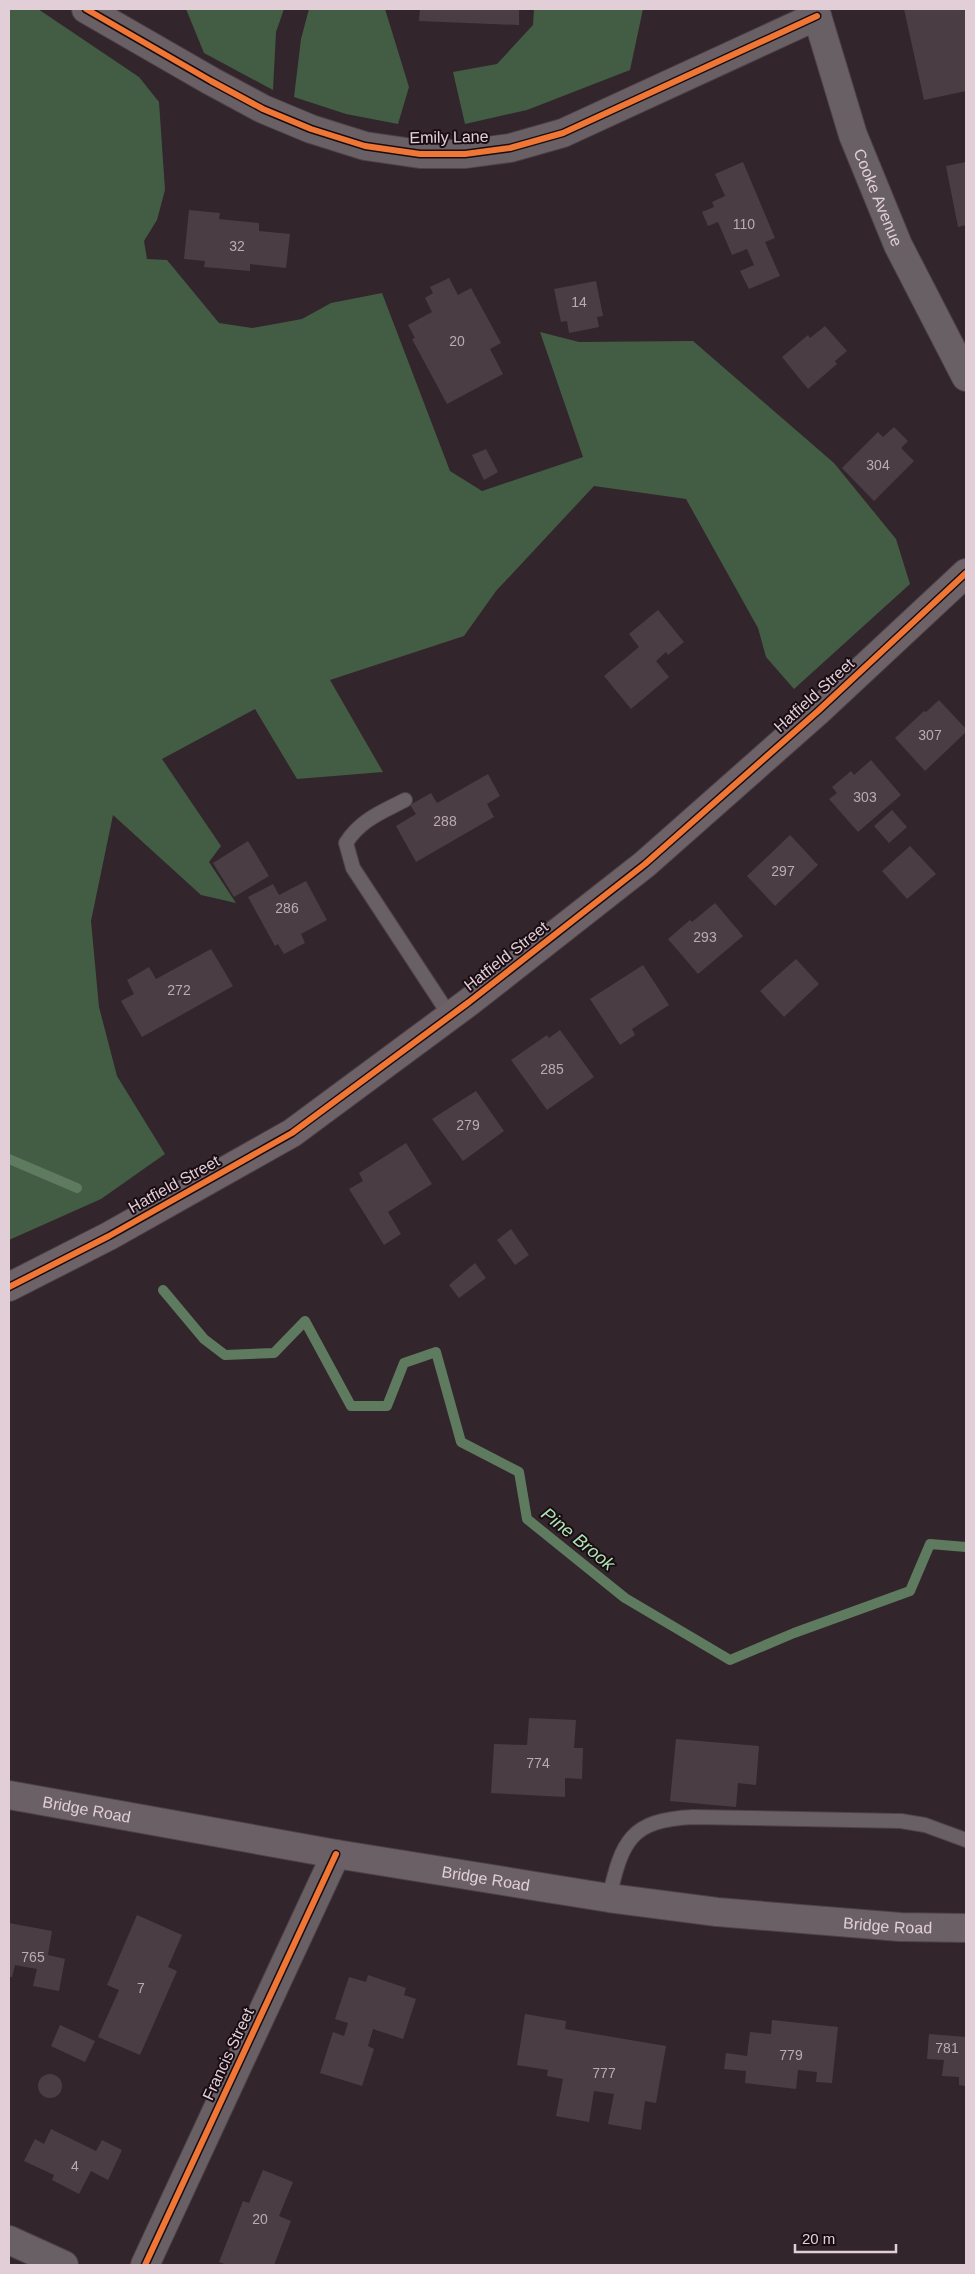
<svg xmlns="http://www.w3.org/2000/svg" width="975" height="2274" font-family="Helvetica,sans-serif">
<rect width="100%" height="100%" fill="#33252c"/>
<path fill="#435c44" d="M9,9H38L139,77L159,102L165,190L157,220L144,241L147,259L167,260L219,323L252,328L302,319L331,303L382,293L450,471L482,491L583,457L540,332L579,342L693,341L834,463L896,539L910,584L794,689L766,657L758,628L686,499L594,486L496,591L464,636L330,680L383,772L297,779L255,709L162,759L221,846L209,862L236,903L201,895L113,815L91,921L99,1007L117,1076L165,1154L101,1199L9,1240Z
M186,9H284L276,32L273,90L204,53Z
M309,9H385L409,87L398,124L346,114L294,97L301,39Z
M534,9H643L630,70L527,110L465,124L453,72L497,64L533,25Z"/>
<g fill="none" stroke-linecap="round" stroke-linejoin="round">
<path stroke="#5e7b60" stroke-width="10" d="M9,1159L77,1188
M163,1290L204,1339L225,1355L274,1353L305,1321L351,1406H387L404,1363L436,1352L461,1442L519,1472L527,1519L625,1598L730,1660L794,1633L910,1591L930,1544L966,1547"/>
</g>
<path fill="#4a3e44" d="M420,9H519V25L419,21Z
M904,9H965L966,91L924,100Z
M743,162L775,238L765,242L780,276L749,289L740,271L754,265L747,249L732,255L718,222L708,226L702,212L714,207L712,202L725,196L715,174Z
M966,162V225L958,227L946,166Z
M189,210L220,213L219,219L259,223V231L290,234L286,268L250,264V271L204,267L205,261L184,259Z
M449,278L458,295L471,288L501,343L490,349L503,374L447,404L412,339L415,338L408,325L432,312L425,298L433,293L430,287Z
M596,281L603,316L597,317L599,327L569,333L567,321L561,322L554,289Z
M825,326L847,351L835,361L837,364L808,389L782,357L808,335L810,338Z
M894,427L908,441L901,448L914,461L874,501L842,468L878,432L883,437Z
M486,449L498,472L484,480L472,455Z
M658,610L684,642L668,655L666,652L656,661L669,677L631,709L604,676L639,647L629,634Z
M939,700L966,729V732L925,771L895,738L924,711L926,712Z
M871,760L901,795L858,832L829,799L837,793L832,787L851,771L854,775Z
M488,774L500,796L487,804L494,817L416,862L396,826L416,814L410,805L431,793L437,803Z
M892,810L907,827L889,843L874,826Z
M790,835L818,865L775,906L747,876Z
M248,841L269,876L234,897L213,863Z
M910,846L936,874L907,899L882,871Z
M306,881L327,920L301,934L305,943L284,954L278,944L275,946L248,897L273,884L279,895Z
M715,903L743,936L698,974L668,939L690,920L692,922Z
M211,949L233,986L142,1037L121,1001L134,994L127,980L149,967L156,979Z
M796,959L819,984L784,1017L760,991Z
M643,965L669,1005L632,1029L635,1035L620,1045L590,999Z
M560,1030L594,1077L547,1110L511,1060L547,1035L549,1038Z
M476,1091L504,1131L463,1161L432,1119Z
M406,1143L432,1184L388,1212L401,1234L384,1245L349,1189L363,1181L359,1173Z
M511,1229L529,1255L515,1265L497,1240Z
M475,1263L486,1278L459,1298L449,1285Z
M529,1718L576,1720L574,1748H583L582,1779L565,1778V1797L491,1793L494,1744L527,1745Z
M676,1739L759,1746L756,1785L738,1783L736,1807L670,1801Z
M137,1915L182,1935L168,1967L177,1971L140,2055L98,2037L119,1990L107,1985Z
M9,1923L52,1931L48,1955L65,1959L59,1991L33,1986L37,1969L15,1965L12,1977H9Z
M368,1975L406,1988L404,1995L416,1999L403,2039L373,2029L368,2046L374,2049L362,2086L320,2073L333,2032L344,2036L348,2023L335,2019L349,1977L366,1982Z
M525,2014L566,2021L565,2029L666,2046L656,2103L645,2101L641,2130L608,2124L614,2094L594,2091L589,2122L556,2116L563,2079L547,2076L548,2070L517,2065Z
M772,2020L838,2027L832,2083L816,2082L817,2072L798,2070L796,2089L745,2083L746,2071L724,2069L726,2053L747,2056L750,2032L771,2034Z
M60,2025L95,2041L85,2062L51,2046Z
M929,2034L966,2037V2086L959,2085V2077L942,2076L944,2060L927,2059Z
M38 2086a12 12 0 1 1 24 0a12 12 0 1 1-24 0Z
M51,2129L96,2151L102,2140L122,2150L108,2180L91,2171L79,2194L52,2180L54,2175L24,2161L35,2139L44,2144Z
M263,2170L293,2182L279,2216L291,2221L274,2265H227L219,2262L243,2201L249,2203Z"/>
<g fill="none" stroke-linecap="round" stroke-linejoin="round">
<g stroke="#4e4147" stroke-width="16">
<path id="lane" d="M405,800C382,812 360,820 346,843L353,868L450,1016
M609,1898C622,1841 630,1820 693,1817L901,1821L925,1825L966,1840"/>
</g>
<g stroke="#4e4147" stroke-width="30">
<g id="street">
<path d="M86,9L211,81L263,109L311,129L365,146L420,154H465L510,148L563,133L817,16"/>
<path id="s1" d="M815,9L853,135L898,245L966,377"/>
<path d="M9,2240L64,2265"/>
<path d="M145,2265L336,1854"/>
</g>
</g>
<g stroke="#4e4147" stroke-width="30">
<path id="secondary" d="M9,1287L109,1236L292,1133L469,1002L645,864L818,711L966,573"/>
</g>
<g stroke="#4e4147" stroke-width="30">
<g id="primary">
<path id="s2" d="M9,1795L336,1854L609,1898L717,1912L900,1927L966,1928"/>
</g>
</g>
<use href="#lane" stroke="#686064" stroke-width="14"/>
<use href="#street" stroke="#686064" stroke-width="28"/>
<use href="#secondary" stroke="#6c6268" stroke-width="28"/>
<use href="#primary" stroke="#6b6066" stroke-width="28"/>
<g stroke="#190d13" stroke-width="9">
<path id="cycleway" d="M86,9L211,81L263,109L311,129L365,146L420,154H465L510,148L563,133L817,16
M9,1287L109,1236L292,1133L469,1002L645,864L818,711L966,573
M145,2265L336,1854"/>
</g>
<use href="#cycleway" stroke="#f07635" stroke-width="6"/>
</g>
<g text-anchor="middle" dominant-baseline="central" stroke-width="4" stroke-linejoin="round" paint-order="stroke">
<g font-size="14" fill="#bbaab2">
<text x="744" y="224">110</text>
<text x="237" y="246">32</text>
<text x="579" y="302">14</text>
<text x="457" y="341">20</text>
<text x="878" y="465">304</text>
<text x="930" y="735">307</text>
<text x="865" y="797">303</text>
<text x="445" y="821">288</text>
<text x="783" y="871">297</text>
<text x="287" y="908">286</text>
<text x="705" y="937">293</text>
<text x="179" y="990">272</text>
<text x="552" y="1069">285</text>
<text x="468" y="1125">279</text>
<text x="538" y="1763">774</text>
<text x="33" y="1957">765</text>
<text x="141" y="1988">7</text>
<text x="947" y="2048">781</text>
<text x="791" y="2055">779</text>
<text x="604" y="2073">777</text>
<text x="75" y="2166">4</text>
<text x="260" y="2219">20</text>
</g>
<g font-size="16" fill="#e1ced7" stroke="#190d13">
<text transform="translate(449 137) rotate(-1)">Emily Lane</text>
<text stroke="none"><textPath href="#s1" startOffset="199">Cooke Avenue</textPath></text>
<text transform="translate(814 695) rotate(-42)">Hatfield Street</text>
<text transform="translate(506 956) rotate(-38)">Hatfield Street</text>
<text transform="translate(174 1184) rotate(-29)">Hatfield Street</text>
<text stroke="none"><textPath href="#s2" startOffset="79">Bridge Road</textPath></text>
<text stroke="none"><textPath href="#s2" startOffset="484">Bridge Road</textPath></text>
<text stroke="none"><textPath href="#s2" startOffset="889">Bridge Road</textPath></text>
<text transform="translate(228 2054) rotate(-65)">Francis Street</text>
</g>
<g font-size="18" font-style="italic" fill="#ade4b3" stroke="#190d13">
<text transform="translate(578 1539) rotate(39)">Pine Brook</text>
</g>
</g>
<rect width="975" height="2274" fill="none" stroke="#e1ced7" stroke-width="20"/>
<path d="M795 2244v8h101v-8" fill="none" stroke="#e1ced7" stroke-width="2.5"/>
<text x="802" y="2244" font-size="15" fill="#e1ced7" stroke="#190d13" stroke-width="4" paint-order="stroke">20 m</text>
</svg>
